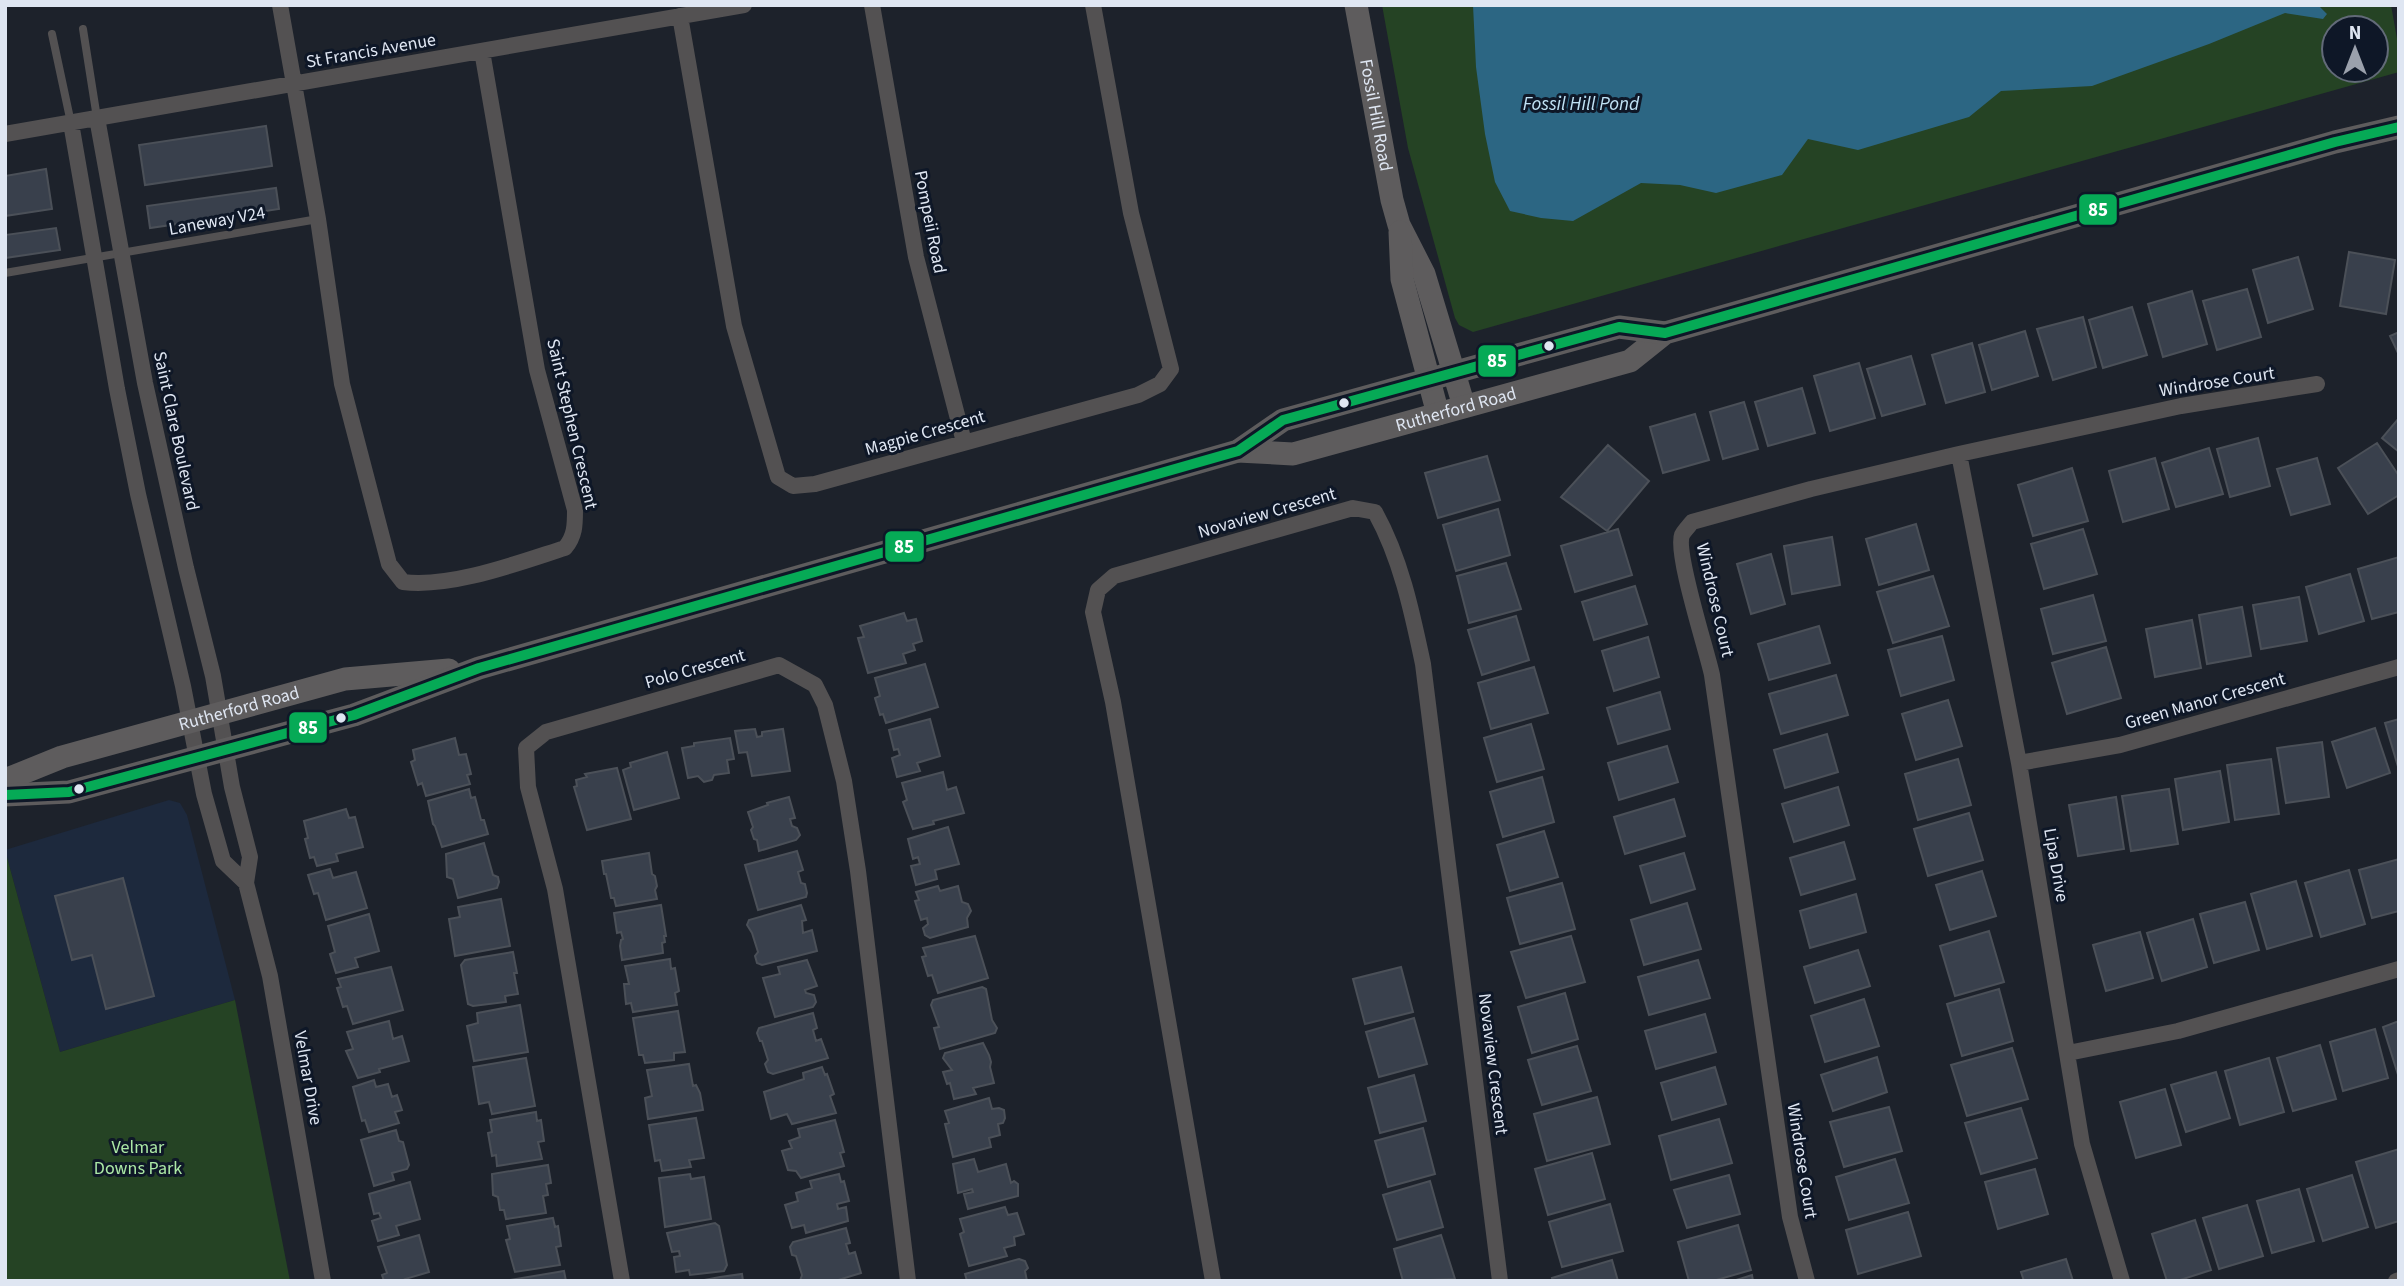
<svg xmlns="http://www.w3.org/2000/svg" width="2404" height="1286" font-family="'Source Sans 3',sans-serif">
<rect width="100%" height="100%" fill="#1d222b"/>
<path fill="#1d293d" d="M169,800L180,803L187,815L235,1000L60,1052L5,850Z"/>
<path fill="#254324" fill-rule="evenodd" d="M1382,5H2391L2399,50V72L1473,332L1459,325L1455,318L1408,148ZM2334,28H2376V70H2334Z
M5,850L60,1052L235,1000L290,1281H5Z"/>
<path fill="#2c6683" d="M1473,5H2318L2327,14L2323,19L2285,13L2209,44L2092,86L2001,91L1969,117L1858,150L1808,139L1782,175L1716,193L1680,185L1641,183L1573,221L1541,218L1510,211L1495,182L1485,134L1476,67Z"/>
<path fill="#39404c" stroke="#4b5058" stroke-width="2" d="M266,126L272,166L145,185L139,145Z
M46,169L52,209L5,216V176Z
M276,188L279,209L150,228L147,206Z
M56,228L60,250L5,258V235Z
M2349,252L2395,260L2386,314L2340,306Z
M2298,257L2313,309L2268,323L2253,270Z
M2247,289L2261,337L2217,350L2203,301Z
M2192,291L2207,344L2163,357L2148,304Z
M2132,307L2147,355L2103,368L2089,320Z
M2083,317L2096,367L2053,380L2037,329Z
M2025,331L2038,376L1992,390L1979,345Z
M2399,332V355L2390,336Z
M1972,343L1985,392L1946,403L1932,355Z
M1911,356L1925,404L1882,416L1867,369Z
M1859,363L1875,418L1830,431L1814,376Z
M1802,388L1815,433L1768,446L1755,402Z
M1744,402L1758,449L1723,459L1710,412Z
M1695,414L1709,460L1663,473L1650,427Z
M2399,418V452L2382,438Z
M2258,438L2270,486L2230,497L2217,449Z
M2377,443L2399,476V495L2368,514L2338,468Z
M1608,445L1649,481L1607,531L1561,497Z
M2209,448L2223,494L2176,507L2162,463Z
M1487,456L1500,500L1438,518L1425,473Z
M2155,458L2169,509L2123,522L2109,471Z
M2317,458L2330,504L2291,515L2277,469Z
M2072,468L2088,521L2033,536L2018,485Z
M1498,509L1510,555L1456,571L1443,525Z
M1916,524L1929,570L1879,585L1866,539Z
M1618,529L1632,575L1575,592L1561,546Z
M2083,529L2097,574L2044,589L2031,544Z
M1832,537L1840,585L1792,594L1784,546Z
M1771,554L1785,604L1751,614L1737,564Z
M2399,557V612L2372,619L2358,569Z
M1506,563L1521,609L1469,623L1457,576Z
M2350,574L2364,621L2319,634L2306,587Z
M1933,576L1949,626L1893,643L1877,592Z
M1635,586L1647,624L1594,640L1582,602Z
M2093,595L2106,641L2053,654L2041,609Z
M2299,597L2307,641L2261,649L2253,605Z
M2242,607L2251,656L2207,664L2199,615Z
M904,613L907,621L916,619L922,641L913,644L915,650L903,654L906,663L868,673L858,638L864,637L860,626Z
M1516,616L1529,660L1482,675L1468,630Z
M2192,620L2201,668L2155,677L2146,629Z
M1819,626L1830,663L1769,680L1758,644Z
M1942,636L1954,680L1901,696L1888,650Z
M1648,637L1659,677L1614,691L1602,651Z
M2106,647L2121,698L2067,714L2052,663Z
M925,664L938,707L886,723L883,714L880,715L875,698L880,696L875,678Z
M1534,667L1548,713L1491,729L1478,683Z
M1836,675L1848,715L1781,734L1769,694Z
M1660,692L1670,729L1618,744L1607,708Z
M1948,700L1962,746L1916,760L1902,714Z
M930,719L940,756L917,763L920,771L897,777L892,758L900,755L898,749L894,750L889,730Z
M2399,719V770L2385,723Z
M1531,724L1544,769L1497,782L1484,738Z
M2375,728L2390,773L2347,788L2332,742Z
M755,729L757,737L762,736V732L783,729L790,771L752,776L747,752L739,753L735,731Z
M1827,734L1838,772L1785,788L1774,750Z
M455,738L459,755L466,754L471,774L467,775L470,784L426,796L422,783L418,785L411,762L415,760L413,750Z
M730,738L734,759L727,760L729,773L714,775L712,780L704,782L698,776L688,778L682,748L694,746V743Z
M2322,742L2329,797L2286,803L2277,748Z
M1667,746L1678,782L1619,800L1608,763Z
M667,752L679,798L634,810L623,770L631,767L630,763Z
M1958,759L1971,805L1918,820L1905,774Z
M2271,759L2279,814L2235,820L2227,765Z
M617,768L631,819L587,830L574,787L577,786L576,780L587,777L585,774Z
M2220,771L2229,822L2183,830L2175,779Z
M943,772L947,790L956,787L964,813L933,821L934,824L913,829L903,802L907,800L902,783Z
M1542,777L1554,822L1503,837L1490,792Z
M1838,787L1849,825L1794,842L1782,804Z
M469,789L471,798L475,797L481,820H484L488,834L442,847L435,826L433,824L428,801Z
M2169,789L2178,844L2131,851L2122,796Z
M789,797L795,818L790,819L792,826L797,828L800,835L796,840L759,851L757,840L754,839L751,830L753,827L748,812L768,805L767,803Z
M2116,797L2124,849L2078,856L2069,805Z
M1674,799L1685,836L1625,854L1614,817Z
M346,809L349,818L355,817L363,847L336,854L338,861L317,866L314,857L310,858L305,839L308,838L304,821Z
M1969,813L1983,860L1928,876L1914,829Z
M948,827L959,864L935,870L937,879L916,885L911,866L920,864L918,857L913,859L908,839Z
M1544,831L1558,877L1510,891L1497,845Z
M1844,842L1855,879L1801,895L1790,858Z
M484,843L493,875L498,877L499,882L497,888L458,898L453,879L447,877L446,854Z
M797,851L803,870L798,872L801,883L805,884L807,893L806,897L758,910L745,865Z
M649,853L652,874L655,876L657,886L655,890L657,899L616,906L614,898H611L606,874H604L602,861Z
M1684,853L1695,889L1651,903L1640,866Z
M2399,859V911L2372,918L2359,870Z
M330,869L333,878L356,872L367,908L326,920L318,893L314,894L308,875Z
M2349,870L2365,924L2321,937L2305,883Z
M1982,871L1996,916L1950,930L1936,885Z
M123,878L154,996L106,1009L92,955L72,960L55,896Z
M2296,881L2312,936L2267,949L2251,894Z
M1562,883L1575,929L1520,944L1507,898Z
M938,886L940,891L958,886L962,902L968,904L971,911L967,918L968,927L930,938L925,935L923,928L928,924L927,918L921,920L915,901L919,900L916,892Z
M1856,894L1866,932L1810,948L1800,911Z
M501,899L510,946L455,956L449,919L460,917L458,907Z
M2245,902L2259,950L2214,963L2200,914Z
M1687,903L1701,949L1644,965L1631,920Z
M661,905L666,936H664L665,942L662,943L663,953L622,960L620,946L621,940L623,939L621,932L617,933L614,913Z
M801,905L806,920L802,921L803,933L812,930L817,951L762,965L757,963L755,956L758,952L752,933L747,925L749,920Z
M369,914L379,951L355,958L358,967L336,973L330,954L335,952L328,926Z
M2193,919L2207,967L2162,981L2147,933Z
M1989,931L2004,982L1955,996L1940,946Z
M2140,932L2153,978L2106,991L2093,945Z
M975,936L988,978L938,993L932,975L928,976L922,957L926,956L923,948Z
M1571,936L1585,982L1526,998L1511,952Z
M1858,950L1870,986L1815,1003L1804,967Z
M513,952L517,973H514L518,994L505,996L506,1002L473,1006L468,1004L461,965L465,960Z
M670,959L671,969L675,968L679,991L675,993L677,1005L633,1012L631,1003L626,1004L624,984H629L625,966Z
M807,960L817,986L805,990L806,993L814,995L816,1002L813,1007L775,1017L763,978L780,974L778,967Z
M1698,960L1710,998L1649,1015L1638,977Z
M391,967L403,1010L353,1024L347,1006L343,1007L337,988L341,987L338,979Z
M1401,967L1413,1012L1365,1024L1353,979Z
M982,987L986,989L992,1020L997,1028L995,1033L940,1049L934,1028L939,1027L931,1005L933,1000Z
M1999,989L2013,1041L1962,1056L1947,1004Z
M1565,993L1578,1039L1532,1053L1518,1007Z
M1864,999L1879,1046L1825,1062L1811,1016Z
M520,1005L528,1052L474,1061L467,1026L478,1023L477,1013Z
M678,1011L685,1052L674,1053V1060L645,1063L643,1055H639L633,1018Z
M813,1013L817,1028L813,1030L816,1041L821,1039L828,1058L773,1074L768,1072L765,1064L768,1060L762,1041H760L757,1033L759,1028Z
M1705,1014L1716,1052L1656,1069L1645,1031Z
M1414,1018L1427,1064L1379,1077L1366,1032Z
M389,1021L393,1039L402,1036L409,1061L379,1069L380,1072L358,1078L346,1051L353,1049L347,1032Z
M2399,1021V1078L2383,1027Z
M2375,1029L2388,1078L2343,1091L2330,1042Z
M983,1043L989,1055L991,1062L990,1067L994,1083L973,1088L976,1094L954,1099L950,1083L947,1084L943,1072L952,1070L943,1058L945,1053Z
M2320,1045L2336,1099L2293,1111L2277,1058Z
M1577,1046L1591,1091L1542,1105L1528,1060Z
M2012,1048L2028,1099L1967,1116L1951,1065Z
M1877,1057L1887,1092L1833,1111L1821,1075Z
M526,1058L535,1106L492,1114L489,1102L479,1104L473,1067Z
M2269,1058L2284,1112L2240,1125L2225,1071Z
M689,1064L693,1086L696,1085L700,1093L703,1110L648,1119L645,1098L652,1096L647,1070Z
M822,1067L825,1075L827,1074L834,1094L830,1096L836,1113L792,1124L787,1114L771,1119L764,1092L804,1079L803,1073Z
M1715,1067L1726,1104L1672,1120L1661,1083Z
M2216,1072L2230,1118L2186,1132L2171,1085Z
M1414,1075L1426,1121L1380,1133L1368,1088Z
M374,1080L376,1087L388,1084L392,1097L397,1095L402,1110L395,1112L399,1123L369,1132L365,1120L362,1121L353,1087Z
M2165,1089L2181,1145L2136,1158L2120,1102Z
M1597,1097L1610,1144L1547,1161L1534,1114Z
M989,1098L992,1109L999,1108L1004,1110L1005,1118L1003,1123L998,1124L1000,1135L989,1138L991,1147L953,1157L945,1124L949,1123L945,1111Z
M1889,1107L1902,1151L1844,1167L1830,1122Z
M2021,1108L2037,1158L1981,1174L1965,1123Z
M536,1112L537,1121L541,1120L544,1141L538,1142L542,1159L497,1166L496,1155L492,1156L488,1133L492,1132L490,1120Z
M696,1118L704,1158L689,1160L691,1167L662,1171L660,1160L655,1161L649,1125Z
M1719,1119L1732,1163L1671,1180L1659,1136Z
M835,1120L844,1152L840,1153L844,1166L801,1178L796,1171L788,1170L782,1151L792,1148L789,1141L800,1137L798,1129Z
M1423,1128L1435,1174L1388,1187L1375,1141Z
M396,1130L399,1141L403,1142L409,1165L407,1169L392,1173L394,1180L374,1186L361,1140Z
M2399,1149V1221L2376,1228L2356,1162Z
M1592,1153L1605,1199L1548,1215L1535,1169Z
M974,1159L978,1172L1006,1164L1011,1183L1014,1181L1018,1184V1196L968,1209L964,1194L973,1192L972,1189L958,1193L953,1164Z
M1895,1159L1909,1203L1849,1220L1836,1177Z
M548,1165L551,1183L546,1184L548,1195L543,1196L546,1213L506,1219L504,1210H500L498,1197L493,1195L492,1174Z
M2035,1169L2048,1214L1998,1229L1985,1182Z
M690,1174L691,1179L704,1177L711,1219L665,1227L659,1178Z
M839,1174L841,1182L844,1181L849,1201L837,1204L838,1209L846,1207L848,1221L806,1233L804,1225L792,1228L785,1205L798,1201L796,1193L812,1188L810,1181Z
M1729,1175L1740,1214L1687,1228L1674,1190Z
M2352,1175L2368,1227L2323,1241L2307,1189Z
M1430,1181L1443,1227L1397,1240L1383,1195Z
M410,1182L420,1219L396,1226L399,1235L378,1241L372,1221L381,1218L379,1213L374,1214L369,1194Z
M2299,1189L2314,1241L2272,1253L2257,1201Z
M1610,1204L1623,1251L1562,1267L1549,1222Z
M2247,1205L2263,1256L2219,1269L2203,1218Z
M1005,1207L1008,1215L1017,1213L1024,1234L1014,1237L1015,1245L1004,1248L1007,1256L969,1266L960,1234L964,1232L960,1219Z
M1908,1212L1921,1256L1858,1274L1846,1230Z
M553,1218L555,1227L558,1226L561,1246L556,1247L560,1265L515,1272L506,1240L510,1239L507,1226Z
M2195,1220L2211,1270L2177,1281H2167L2152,1234Z
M715,1223L719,1226L727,1265L724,1271L690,1275L689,1270L676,1272L674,1257L680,1256L679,1251L672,1252L667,1233Z
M1738,1225L1751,1270L1713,1281H1689L1678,1242Z
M846,1228L850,1243L846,1244L849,1254L855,1252L861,1273L835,1281H800L802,1275L796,1256L792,1255L790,1247L793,1242Z
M419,1235L429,1272L405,1279L406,1281H384L382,1275L387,1273L378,1247Z
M1441,1235L1455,1279L1403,1281L1394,1249Z
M1019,1259L1025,1261L1028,1268L1025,1271L1027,1281H967L965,1274Z
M2066,1259L2073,1281H2024L2021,1272Z
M1612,1260L1618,1281H1553L1552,1278Z
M564,1271L566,1281L510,1280Z
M742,1274L743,1281H699L720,1277Z
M1752,1275L1753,1281H1733Z"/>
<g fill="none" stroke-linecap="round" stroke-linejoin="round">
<path stroke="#535152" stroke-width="8" d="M83,29L97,118
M52,34L71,123
M5,273L318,219"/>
<path stroke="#535152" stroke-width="16" d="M280,5L318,219L342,384L389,564L403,582C452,588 518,563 565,548C575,536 575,525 575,510L537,370L482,51
M872,5L916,257L964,442
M680,16L734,326L778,477L793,486L815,484L1138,395L1160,384L1171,369L1131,213L1093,5
M97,118L145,383L186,568L213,676L232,787L250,857L246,883L270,976L323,1281
M71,123L117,389L138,494L183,686L204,794L223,861L246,883
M5,134L744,5
M1959,454L2019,763L2082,1144L2122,1281
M2019,763L2120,745L2399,667
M2068,1053L2178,1031L2399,969
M622,1281L555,889L528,787L526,748L546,732L779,665L815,685L825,705L844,781L858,871L908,1281
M1213,1281L1113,702L1093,612L1098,590L1114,576L1353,508L1375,512C1401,559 1412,612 1423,664L1500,1281
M1807,1281L1790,1217L1712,675C1707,651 1675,553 1682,535C1684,531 1689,526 1692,522L1811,489L1959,454L2181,406L2317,384
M2396,1281L2399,1280"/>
<g stroke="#5e5c5d" stroke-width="23">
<path id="s1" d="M1356,5L1392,200L1399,225L1424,274L1464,406"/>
<path d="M1400,232L1402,279L1438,414"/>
<path id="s2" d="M1238,451L1293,454L1630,361L1665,333L2335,142L2399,127"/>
<path id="s3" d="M5,780L62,757L345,679L449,670"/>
<path d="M5,795L69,792L354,715L479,668L1238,451L1283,420L1481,365L1619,327L1665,333"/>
</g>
<g stroke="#0e1727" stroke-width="16">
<path id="bus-1" d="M5,795L69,792L354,715L479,668L1238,451L1283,420L1619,327L1665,333L2335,142L2399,127"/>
</g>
<use href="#bus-1" stroke="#06aa56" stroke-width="10"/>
</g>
<g fill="#dfe6f2" stroke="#0e1727" stroke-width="2.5">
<circle cx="1549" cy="346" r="6"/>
<circle cx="1344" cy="403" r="6"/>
<circle cx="341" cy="718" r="6"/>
<circle cx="79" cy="789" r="6"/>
</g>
<g text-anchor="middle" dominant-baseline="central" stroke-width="6" stroke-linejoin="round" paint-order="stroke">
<g font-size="18" fill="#dfe6f2" stroke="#0e1727">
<text transform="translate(371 51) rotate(-10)">St Francis Avenue</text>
<text stroke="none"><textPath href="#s1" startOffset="112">Fossil Hill Road</textPath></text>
<text transform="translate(217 221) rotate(-10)">Laneway V24</text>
<text transform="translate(930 222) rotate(79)">Pompeii Road</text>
<text transform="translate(2217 382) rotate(-9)">Windrose Court</text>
<text stroke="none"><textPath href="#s2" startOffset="224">Rutherford Road</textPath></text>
<text transform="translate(572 424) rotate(77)">Saint Stephen Crescent</text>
<text transform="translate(176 431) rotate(78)">Saint Clare Boulevard</text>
<text transform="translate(925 433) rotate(-16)">Magpie Crescent</text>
<text transform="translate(1267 513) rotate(-16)">Novaview Crescent</text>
<text transform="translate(1715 600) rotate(77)">Windrose Court</text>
<text transform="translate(695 669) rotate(-16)">Polo Crescent</text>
<text transform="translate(2205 701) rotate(-16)">Green Manor Crescent</text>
<text stroke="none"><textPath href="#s3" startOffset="245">Rutherford Road</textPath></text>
<text transform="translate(2056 865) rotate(80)">Lipa Drive</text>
<text transform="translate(1493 1064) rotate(83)">Novaview Crescent</text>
<text transform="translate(308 1078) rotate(80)">Velmar Drive</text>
<text transform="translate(1802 1161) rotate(81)">Windrose Court</text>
</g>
<g font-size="18" fill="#ace9a6" stroke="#0e1727">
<text x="138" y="1147">Velmar<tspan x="138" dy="21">Downs Park</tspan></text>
</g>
<g font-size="19" font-style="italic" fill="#c0e2f5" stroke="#0e1727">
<text x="1581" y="104">Fossil Hill Pond</text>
</g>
</g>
<g stroke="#0e1727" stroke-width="2.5">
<rect x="2078" y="193" width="40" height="33" rx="7" fill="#06aa56"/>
<rect x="1477" y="344" width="40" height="34" rx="7" fill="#06aa56"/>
<rect x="884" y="530" width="41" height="33" rx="7" fill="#06aa56"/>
<rect x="288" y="711" width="40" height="33" rx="7" fill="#06aa56"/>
</g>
<g font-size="19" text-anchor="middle" font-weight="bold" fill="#fff">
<text x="2098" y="216">85</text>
<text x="1497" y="367">85</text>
<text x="904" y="553">85</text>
<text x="308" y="734">85</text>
</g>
<rect width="2404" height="1286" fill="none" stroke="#dfe6f2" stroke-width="14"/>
<g transform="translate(2355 49)"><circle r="33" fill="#0e1727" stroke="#626a78" stroke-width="2"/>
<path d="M0-5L12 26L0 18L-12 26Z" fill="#9ba1ac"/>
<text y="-10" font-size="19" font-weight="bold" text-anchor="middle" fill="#dfe6f2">N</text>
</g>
</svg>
